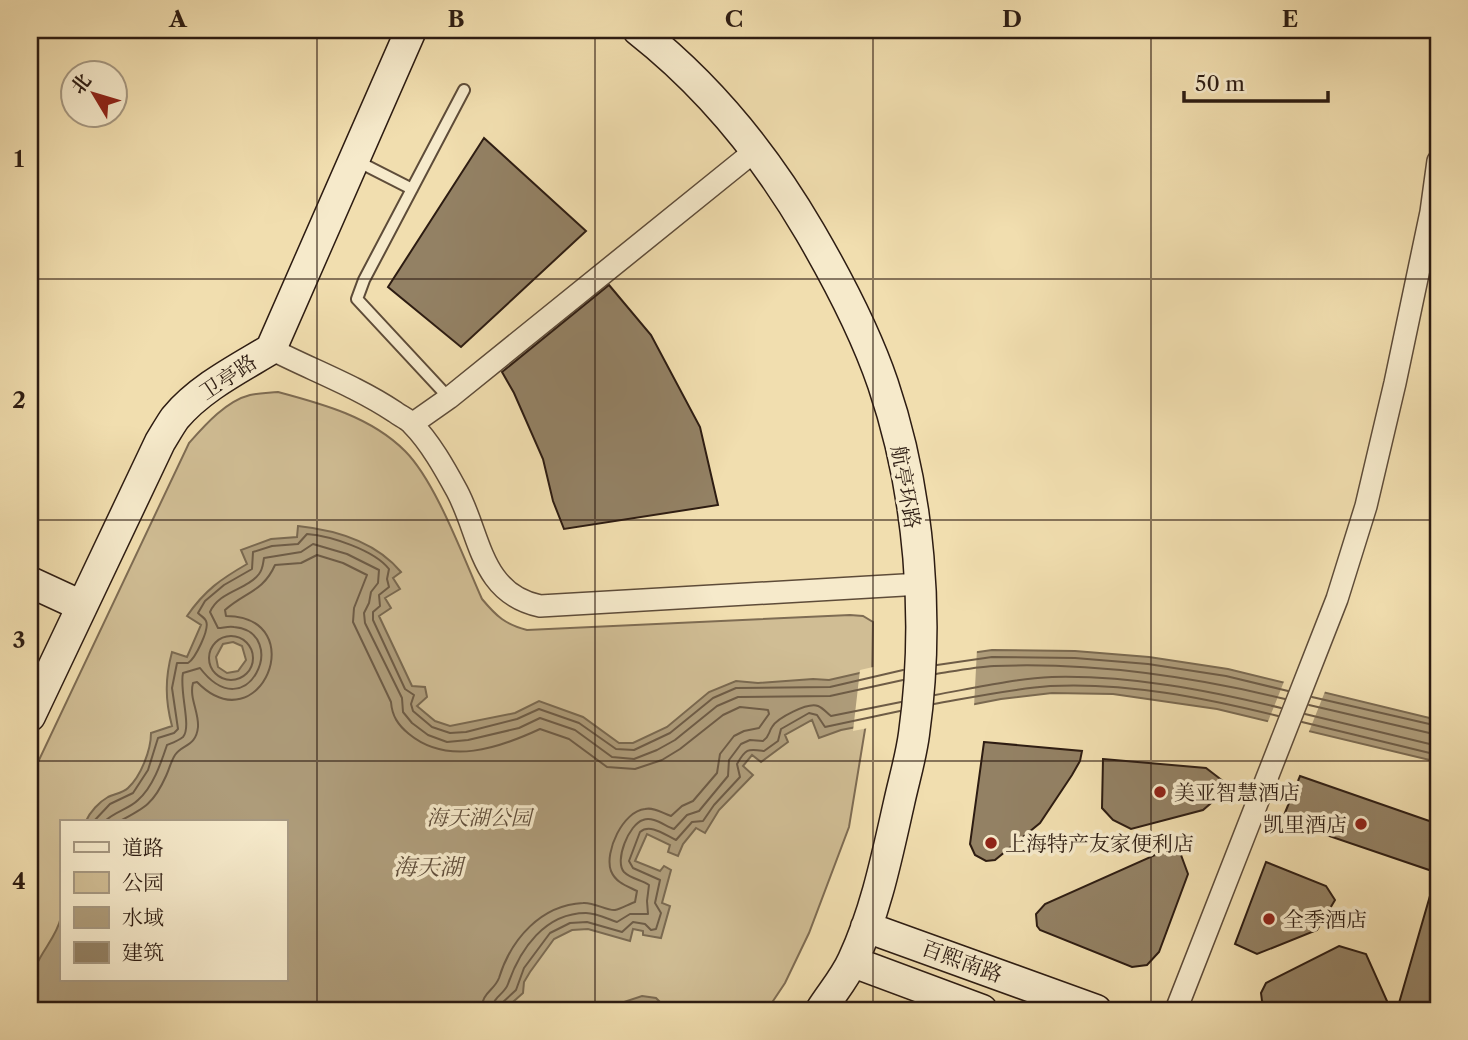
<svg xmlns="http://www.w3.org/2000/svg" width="1468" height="1040" font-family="'Libre Caslon Text','Noto Serif SC',serif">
<rect width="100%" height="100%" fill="#f1deaf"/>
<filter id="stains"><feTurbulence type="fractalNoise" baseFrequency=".00286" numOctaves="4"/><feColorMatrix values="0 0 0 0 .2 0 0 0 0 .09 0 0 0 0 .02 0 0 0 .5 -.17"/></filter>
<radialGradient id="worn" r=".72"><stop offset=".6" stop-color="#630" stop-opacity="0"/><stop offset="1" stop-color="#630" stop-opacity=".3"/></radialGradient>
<path fill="#d0bd94" stroke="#7e6c53" stroke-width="2" fill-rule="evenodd" d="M278,392C323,404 371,417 405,451C436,482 463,557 482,599C497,617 505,624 527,630L850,615L863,616L873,622L872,687L849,827L809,933L785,983L767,1010H30V779L189,443C205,425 226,401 250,395C259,393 269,393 278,392ZM61,821H285V979H61Z"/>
<path fill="#ae9c7a" stroke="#7a6950" stroke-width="2" fill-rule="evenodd" d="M298,526C336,530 376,542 401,572L393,578L400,589L385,598L391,608L379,616L412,686L425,687L427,697L417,706L435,721L450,726L515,713L539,701L583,717L619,743H633L667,727L709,692L736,681L758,683L813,679L829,680L908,662L992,650L1075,651L1149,657L1228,669L1438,720V762L1217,709L1113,694L1052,693L1001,699L841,730L819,738L812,720L785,735L788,742L761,762L752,755L743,766L753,775L719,810L705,833L696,828L683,844L678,856L668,852L670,845L647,834L635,861L660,871L664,866L671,870L662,903L670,906L661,938L643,935V931L633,929L630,941L588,929L572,930L554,939L530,972L524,982L523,993L504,1010H499L497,1007L492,1010H30C30,996 30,980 36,966C43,949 57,936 61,917V979H285V821H86C90,812 99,802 108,797C114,794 123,793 128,788C141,776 151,750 151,733L172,726C165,700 165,678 172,652L187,657L201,625L187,616C205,590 221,579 247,564L241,550L271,539L297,537ZM233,642L242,646L246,660L238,671L227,673L218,667L216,657L223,644Z
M642,996L656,998L668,1010H538L554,1005L575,1002L609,1007Z"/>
<path fill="#f1deaf" d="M977,649L974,707L853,731L860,670L908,659Z
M1285,679L1326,689L1308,734L1267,724Z"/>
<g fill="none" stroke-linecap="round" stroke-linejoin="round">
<path stroke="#6e5c46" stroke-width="2" d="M209 658a22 22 0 1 1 44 0a22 22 0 1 1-44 0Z
M937,665L992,657L1075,658L1148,664L1226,676L1288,691
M936,674C955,671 975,667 994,666C1093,662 1190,676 1285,699
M935,695C974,688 1013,679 1052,677C1129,675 1207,690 1281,708
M1312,697L1438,726
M934,704C973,697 1011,689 1050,686C1126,682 1205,698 1278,716
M1309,705L1438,735
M1305,714L1438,746
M1302,722L1438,755
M94,821L110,804L133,793L148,770L158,738L174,733L178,729L172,688L177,663H188C195,659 210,629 206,621C205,618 201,616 198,613L205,601L224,585L252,569L253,552L272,546L298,544L307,534C331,536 374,550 389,569L387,579L389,587L379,595L380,606L373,612V620L405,689L414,695L411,704L413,711L432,727L450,733L466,732L517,719L539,709L579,723L616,749L634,750L670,733L713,698L736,688L830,687L903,670
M105,821C116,811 129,809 138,800C153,787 161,763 167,745C172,743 178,741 183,737C192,727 179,691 183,673L200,668C248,731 291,632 234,627C228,626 223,628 218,628L210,612C219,591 247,590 259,574C263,569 263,563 264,558L301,552L313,544L347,554L379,570L378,583L371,592L369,603L364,613L365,623L402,698L403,712L412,723L428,735L447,742L468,740L519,728L540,718L575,730L612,757L634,759L657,750L675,740L717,706L738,697L830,696L903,680
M120,821C145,808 154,803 166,776C169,770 171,761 175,755C182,744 196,747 198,727C199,712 189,698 193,683L197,682C260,746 313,617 226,616L225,610C245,592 263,592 275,565L301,563L317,555L343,563L367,575L354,608L353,622L391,702C392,716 398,725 409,734C448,766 499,748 540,729L569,739L607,767L635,769L662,760L680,749L723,715L740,707L768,710L769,714L759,728L744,731L734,736L720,754L717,773L693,801L682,806L671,816C662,813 654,807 645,809C623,811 604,852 611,871C616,883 627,886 637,891L635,902C629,904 621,909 615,910C607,911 594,902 583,903C541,905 511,939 499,978C494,991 482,992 481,1010
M492,1010C493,996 504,995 508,984C520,949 545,913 586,913C596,913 608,919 617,922L630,914H648L647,901L649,885C642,880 631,879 624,872C614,861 629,824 643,820C653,816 665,826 674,829L687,815L699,811L728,776L729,760L741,744L750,740L763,741C770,736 768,733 772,727C777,718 808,702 818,706C823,708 827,713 831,716L901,702
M501,1010L502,1003L516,990L524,968L550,933L570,923L587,922L622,932L633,922L645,924L651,930L656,929L661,913L655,903L660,880L633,868L629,861L640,832C650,823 665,835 676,840L692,822L703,821L714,805L740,777L737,764C746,748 748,749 764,751L778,741L781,729L809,713L817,715L825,727L900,711"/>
</g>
<path fill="#938164" stroke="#2d1c12" stroke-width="2" d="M484,138L586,231L461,347L388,287Z
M609,285L651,335L700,427L718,505L564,529L553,501L543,459L514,393L502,372Z
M984,742L1082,751L1080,761L1072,775L1040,823L995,860L986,861L975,855L970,844Z
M1103,759L1206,768L1223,781L1217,798L1203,810L1131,829L1113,820L1102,808Z
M1300,776L1438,824V873L1282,820Z
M1166,850L1181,855L1188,874L1159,952L1147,965L1132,967L1040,930L1037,926L1036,914L1045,904Z
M1266,862L1326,886L1335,900L1317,930L1257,954L1235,944Z
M1434,882L1438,883V1010H1397Z
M1339,946L1366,954L1391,1010H1276L1267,1006L1262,1001L1261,993L1266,983Z"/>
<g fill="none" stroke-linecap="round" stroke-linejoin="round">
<g stroke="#5e4c39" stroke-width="14">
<path id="lane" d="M355,160L412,189
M449,398L357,299L364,280L464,90"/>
</g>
<g stroke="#5e4c39" stroke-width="24">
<path id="street" d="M271,349C312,370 356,386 395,412C400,416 408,419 412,424C430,442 445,469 457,491C481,536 480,593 540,606L921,584
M412,424L449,398L756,150
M1176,1010L1337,599L1366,506L1395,383L1431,212L1438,161"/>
</g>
<g stroke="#2d1c12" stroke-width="33">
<path id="secondary" d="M638,30C708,85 765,155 810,232C838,280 865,331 883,384C920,493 930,620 914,734C911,757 904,780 899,803C887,856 876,911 853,960C845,978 831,994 821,1010
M30,582L82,606
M30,716L160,442C165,434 170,425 175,418C200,388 238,369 271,349L411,30
M866,927L1096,1010
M853,962L982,1010"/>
</g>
<use href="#lane" stroke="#f6eacb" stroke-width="10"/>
<use href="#street" stroke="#f6eacb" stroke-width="21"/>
<use href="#secondary" stroke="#f6eacb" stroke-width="30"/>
</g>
<path fill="none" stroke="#2d1c12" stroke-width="2" stroke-opacity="0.55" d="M317,30V1010M595,30V1010M873,30V1010M1151,30V1010M30,279H1438M30,520H1438M30,761H1438"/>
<g fill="#8f2418" stroke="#f6eacb" stroke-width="2.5">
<circle cx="1160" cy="792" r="7"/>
<circle cx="1361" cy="824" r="7"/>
<circle cx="991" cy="843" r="7"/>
<circle cx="1269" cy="919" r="7"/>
</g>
<g text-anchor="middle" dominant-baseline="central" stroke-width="7" stroke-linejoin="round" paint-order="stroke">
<g font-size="21" fill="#2d1c12" stroke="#f6eacb">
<text transform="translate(228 377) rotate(-34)">卫亭路</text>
<text transform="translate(906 487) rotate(80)">航亭环路</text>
<text transform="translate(962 961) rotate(20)">百熙南路</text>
</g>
<g font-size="21" fill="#2d1c12" stroke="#f6eacb" text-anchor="start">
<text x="1174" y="792">美亚智慧酒店</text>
<text x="1347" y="824" text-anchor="end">凯里酒店</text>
<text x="1005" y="843">上海特产友家便利店</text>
<text x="1283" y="919">全季酒店</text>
</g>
<g font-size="21" font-style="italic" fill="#5e4c39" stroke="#f6eacb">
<text x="479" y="817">海天湖公园</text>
</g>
<g font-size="23" font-style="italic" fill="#614f3c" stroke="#f6eacb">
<text x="428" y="867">海天湖</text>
</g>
</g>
<rect width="1468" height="1040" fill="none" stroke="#f1deaf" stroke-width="77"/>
<rect x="60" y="820" width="228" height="161" fill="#f6eacb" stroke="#a69881" stroke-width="2"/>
<rect x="74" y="842" width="35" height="10" fill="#f6eacb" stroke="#a69881" stroke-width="2"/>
<text x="122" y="855" font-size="21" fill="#2d1c12">道路</text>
<rect x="74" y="872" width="35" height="21" fill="#d0bd94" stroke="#a69881" stroke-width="2"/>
<text x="122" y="890" font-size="21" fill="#2d1c12">公园</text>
<rect x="74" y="907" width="35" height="21" fill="#ae9c7a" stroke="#a69881" stroke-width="2"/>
<text x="122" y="925" font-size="21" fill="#2d1c12">水域</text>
<rect x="74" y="942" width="35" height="21" fill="#938164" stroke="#a69881" stroke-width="2"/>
<text x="122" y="960" font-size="21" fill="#2d1c12">建筑</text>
<g transform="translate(94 94) rotate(308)"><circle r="33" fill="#f6eacb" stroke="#a69881" stroke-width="2"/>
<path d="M0-5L12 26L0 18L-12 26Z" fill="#8f2418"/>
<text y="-10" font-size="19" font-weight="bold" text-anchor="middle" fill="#2d1c12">北</text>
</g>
<path d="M1184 91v10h144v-10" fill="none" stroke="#2d1c12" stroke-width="3.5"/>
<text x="1195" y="91" font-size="21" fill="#2d1c12" stroke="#f6eacb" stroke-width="5" paint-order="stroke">50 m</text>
<rect x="38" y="38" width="1392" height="964" fill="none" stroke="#2d1c12" stroke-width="2.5"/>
<g font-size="23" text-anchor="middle" font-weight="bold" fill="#2d1c12">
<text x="178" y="27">A</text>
<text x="456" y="27">B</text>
<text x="734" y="27">C</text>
<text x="1012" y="27">D</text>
<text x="1290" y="27">E</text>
<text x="19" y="167">1</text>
<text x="19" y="408">2</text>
<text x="19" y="648">3</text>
<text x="19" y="889">4</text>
</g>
<rect width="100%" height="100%" filter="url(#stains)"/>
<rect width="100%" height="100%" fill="url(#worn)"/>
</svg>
